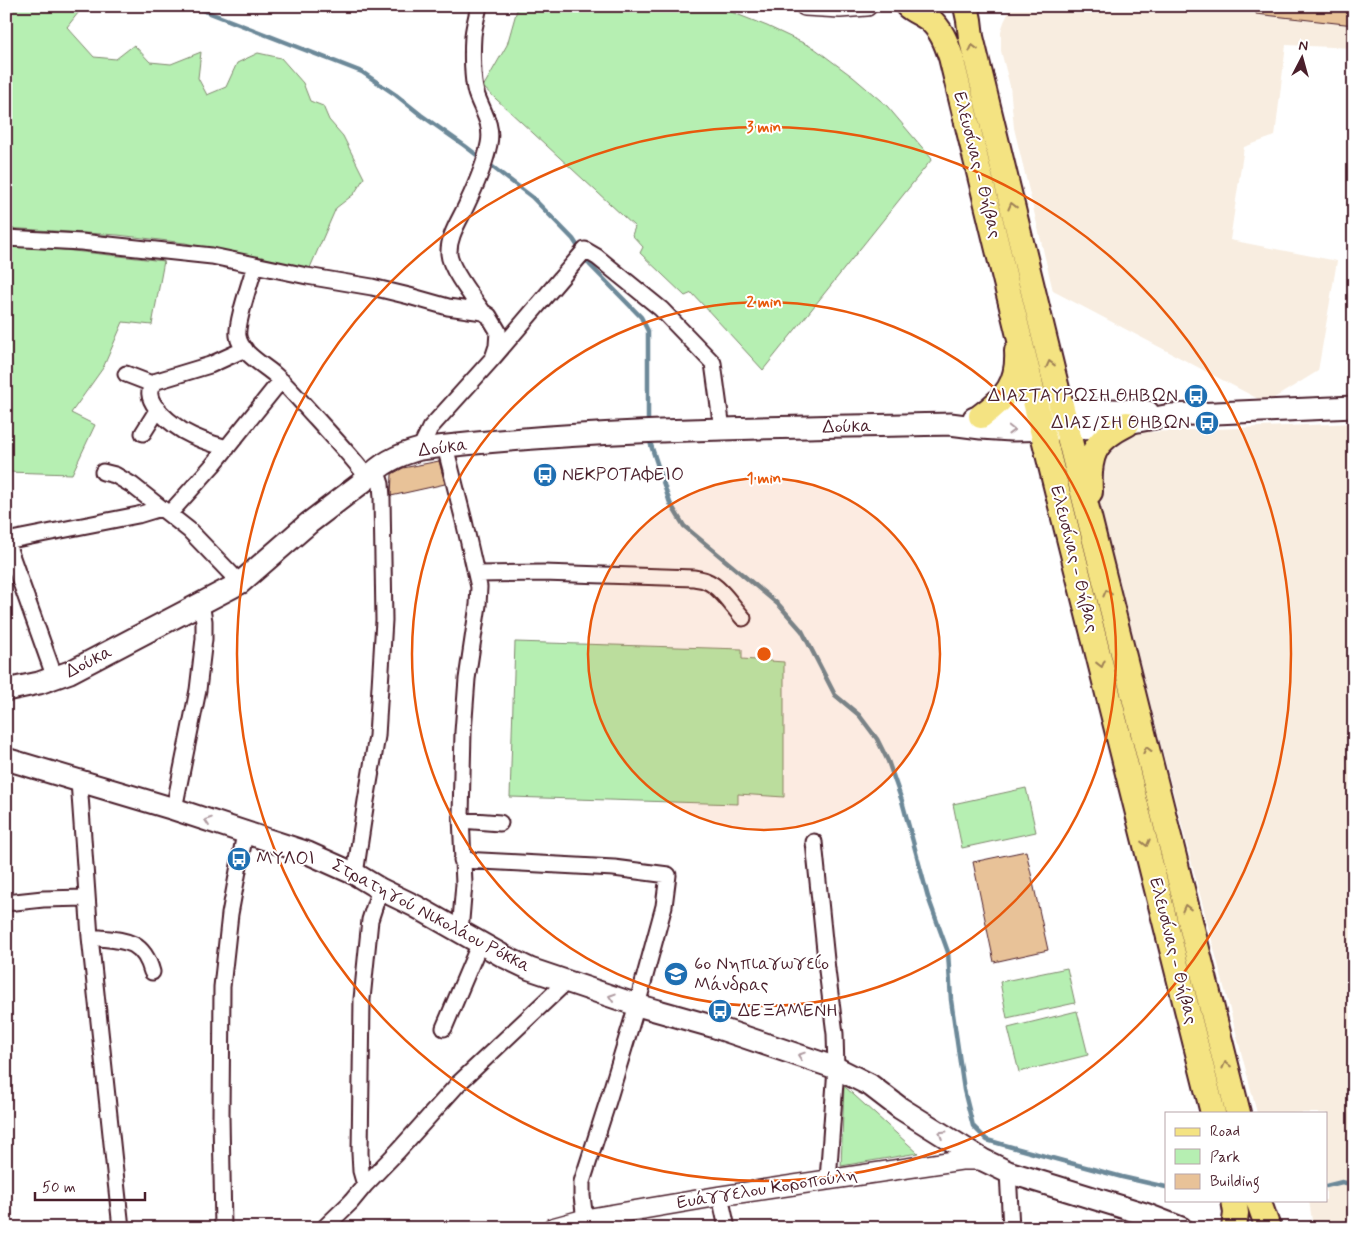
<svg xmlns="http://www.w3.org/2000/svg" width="1360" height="1234" font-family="Mynerve,sans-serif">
<rect width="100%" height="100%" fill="#fff"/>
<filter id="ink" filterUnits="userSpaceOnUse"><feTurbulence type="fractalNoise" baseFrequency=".02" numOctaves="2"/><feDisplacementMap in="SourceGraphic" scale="10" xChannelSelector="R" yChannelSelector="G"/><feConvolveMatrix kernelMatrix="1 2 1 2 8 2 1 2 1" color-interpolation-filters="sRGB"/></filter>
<g filter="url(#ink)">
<path fill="#f8ede0" d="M1012,6H1354V48L1286,45L1275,136L1244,147L1230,240L1337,261L1318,371L1266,403L1053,291L1014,128L1010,86L1001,51V31L1004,22Z
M1354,423V1228H1313L1309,1200H1326V1113H1257L1080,435Z"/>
<path fill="#b6efb2" stroke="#80876e" d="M6,6H82V8L67,27L94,57L116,59L134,45L150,62L171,64L201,52L198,78L207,95L226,87L237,63L258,53L281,58L303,83L310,101L323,106L329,120L343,136L364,178L354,194L336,208L309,270L185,243L118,235L6,228Z
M518,6H716L767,26L814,48L853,77L887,106L932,159L763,370L692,293L685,296L640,253L643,247L632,235L635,227L483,87L507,45Z
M6,247L46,248L164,261L152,325L123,322L103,368L71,413L95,425L72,474L6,472Z
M515,642L742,649V659L784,662V797L738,794V804L510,797Z
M1026,788L1036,832L962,848L953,804Z
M1067,968L1075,1003L1007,1018L1000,982Z
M1077,1011L1088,1055L1019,1072L1008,1028Z
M844,1086L918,1153L841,1166Z"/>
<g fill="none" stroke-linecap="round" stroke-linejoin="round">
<path stroke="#6c8999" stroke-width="4.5" d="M192,6L362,72L396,95L421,115L465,146L532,197L573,239L590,265L641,317L648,331V420
M650,442L670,503L684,526L779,605L802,631L835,695L859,715L877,739L888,761L902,801L928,897L948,952L951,1000L964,1090L973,1126L987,1140L1008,1146L1122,1177L1166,1187
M1326,1186L1342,1182L1354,1185"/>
</g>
<path fill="#e8c298" stroke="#4a1f2b" d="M1256,6H1354V25L1256,14Z
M439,461L445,484L391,496L392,474L403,468Z
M1026,851L1048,950L994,962L973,862Z"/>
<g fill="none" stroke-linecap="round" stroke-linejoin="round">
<g stroke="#4a1f2b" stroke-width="19">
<path id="minor" d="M479,6C477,16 474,26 473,36C472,51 472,79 476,93C482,111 493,124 489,144C485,165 476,185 467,204C460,220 448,236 449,254C450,269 474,299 483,312
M6,238L81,242L212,256L307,276L372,287L409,296L448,307L483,312L489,316L498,331L497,346L493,358
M255,265C251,281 236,322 238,336C240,352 262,364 274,374C289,387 302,403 316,418C334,438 352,457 368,478
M126,374L152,384
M143,433L158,409
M445,446L464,521L479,587L478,605L467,679L463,732L461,816L464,884L460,932
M227,448C212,444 197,439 183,431C169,422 135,396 157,381L210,365L245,349
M420,449L430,428L493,358L585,250L597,257L661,309L713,363L722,429
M103,472L115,475L132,485L189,530L240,583
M169,514L213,465L274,389L282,381
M476,574L543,573L694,578C698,579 703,579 706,581C720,586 733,607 743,618
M55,678L6,541L138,515L161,508
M79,781L90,937L121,1228
M174,809L198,690L204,639V621L201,603
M461,820L500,823
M814,842L827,970L835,1034L836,1068L828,1180
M462,860L614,868L668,875L664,906L637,1005L608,1101L582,1182V1196L586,1228
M355,874L366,801L377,736L384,620L382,498L381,484L376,469
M6,903L43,899L86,898
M90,937C120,941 142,936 152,972
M444,1028L480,943
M1008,1172L1011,1228
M365,1185L361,1171L360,1153L362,999L370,920L380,889
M720,1196L727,1228
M223,1228L221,1117L222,987L230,914L245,833
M324,1228L351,1202L365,1185L398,1151L459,1083L566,982"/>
</g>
<g stroke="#4a1f2b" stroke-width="22">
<path id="tertiary" d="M805,6L840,8L867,6
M552,1228L585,1219L720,1196L961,1160H983"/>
</g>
<g stroke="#4a1f2b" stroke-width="25">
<path id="secondary" d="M974,418C1003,410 1034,412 1063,411C1091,411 1120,408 1148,412
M6,690L39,683L70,672L240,583L309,523L368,478C382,462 401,454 420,449C596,428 774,428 950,424L981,428L1011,430L1067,429L1111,426L1171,415L1354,407
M6,759L174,809L308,853L355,874L380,889L415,906L505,957L530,969L637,1005L715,1027L836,1068L870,1085L900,1108L983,1160L1008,1172L1145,1214L1181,1228"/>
</g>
<g stroke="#4a1f2b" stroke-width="28">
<path id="primary" d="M908,6C914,11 922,14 929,19C941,29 946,42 951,57L1042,430L1213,1113
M966,6L969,20L971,37L1053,373L1238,1113
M981,416C1006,398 1019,383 1017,351
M1090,492C1088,455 1093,441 1127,424
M1258,1200L1268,1228
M1234,1228L1236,1213L1234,1200"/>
</g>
<use href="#minor" stroke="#fff" stroke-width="15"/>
<use href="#tertiary" stroke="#fff" stroke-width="19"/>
<use href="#secondary" stroke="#fff" stroke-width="21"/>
<use href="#primary" stroke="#f4e382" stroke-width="24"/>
</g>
<defs><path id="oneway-chevron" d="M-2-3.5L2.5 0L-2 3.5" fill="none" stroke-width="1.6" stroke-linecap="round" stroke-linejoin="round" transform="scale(1.25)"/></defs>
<g stroke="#9f8156">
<use href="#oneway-chevron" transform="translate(973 48) rotate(-104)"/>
<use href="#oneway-chevron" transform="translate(1012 206) rotate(-104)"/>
<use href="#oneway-chevron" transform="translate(1050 364) rotate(-104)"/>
<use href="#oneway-chevron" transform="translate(1107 593) rotate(-104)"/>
<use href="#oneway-chevron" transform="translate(1101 664) rotate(76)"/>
<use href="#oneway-chevron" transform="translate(1147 750) rotate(-104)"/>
<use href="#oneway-chevron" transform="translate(1146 843) rotate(76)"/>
<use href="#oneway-chevron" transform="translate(1186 908) rotate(-104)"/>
<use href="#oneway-chevron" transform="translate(1226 1065) rotate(-104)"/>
</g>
<g stroke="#ae9aa0">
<use href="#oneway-chevron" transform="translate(1011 430) rotate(1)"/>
<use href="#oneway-chevron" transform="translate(208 821) rotate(-161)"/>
<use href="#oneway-chevron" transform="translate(612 997) rotate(-162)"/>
<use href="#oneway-chevron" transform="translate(801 1056) rotate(-161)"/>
<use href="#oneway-chevron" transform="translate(942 1134) rotate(-148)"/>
</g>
</g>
<circle cx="764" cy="654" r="176" fill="#e8590c" fill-opacity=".12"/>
<g fill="none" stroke="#e8590c" stroke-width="2.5">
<circle cx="764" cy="654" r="176"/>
<circle cx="764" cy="654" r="352"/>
<circle cx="764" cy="654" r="527"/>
</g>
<defs>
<g id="bus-disc" transform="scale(1.25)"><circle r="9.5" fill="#1f6fb2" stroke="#fff"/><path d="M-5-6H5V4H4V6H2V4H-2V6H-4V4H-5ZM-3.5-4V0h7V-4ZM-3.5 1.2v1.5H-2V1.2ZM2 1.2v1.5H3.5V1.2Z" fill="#fff"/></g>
<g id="school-disc" transform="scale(1.25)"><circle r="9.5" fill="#1f6fb2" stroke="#fff"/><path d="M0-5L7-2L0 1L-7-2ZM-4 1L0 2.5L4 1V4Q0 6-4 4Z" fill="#fff"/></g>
</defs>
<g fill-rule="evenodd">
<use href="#bus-disc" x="1196" y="396"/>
<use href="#bus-disc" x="1207" y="423"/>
<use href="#bus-disc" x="545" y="475"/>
<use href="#bus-disc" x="239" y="859"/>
<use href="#school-disc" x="676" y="974"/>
<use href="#bus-disc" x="720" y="1011"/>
</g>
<g text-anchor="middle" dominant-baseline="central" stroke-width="4" stroke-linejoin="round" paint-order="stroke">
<g font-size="18" fill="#4a1f2b" stroke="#fff">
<text transform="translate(977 165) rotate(76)">Ελευσίνας - Θήβας</text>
<text transform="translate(847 427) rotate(-1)">Δούκα</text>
<text transform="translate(443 448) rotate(-7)">Δούκα</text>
<text transform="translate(1074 559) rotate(76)">Ελευσίνας - Θήβας</text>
<text transform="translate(89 662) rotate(-27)">Δούκα</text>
<text transform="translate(431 916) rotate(28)">Στρατηγού Νικολάου Ρόκκα</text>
<text transform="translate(1173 951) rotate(76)">Ελευσίνας - Θήβας</text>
<text transform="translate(767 1189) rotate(-9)">Ευάγγελου Κοροπούλη</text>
</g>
<g font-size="18" fill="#4a1f2b" stroke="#fff" text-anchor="start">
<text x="1178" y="396" text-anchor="end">ΔΙΑΣΤΑΥΡΩΣΗ ΘΗΒΩΝ</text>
<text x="1190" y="423" text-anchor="end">ΔΙΑΣ/ΣΗ ΘΗΒΩΝ</text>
<text x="562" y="475">ΝΕΚΡΟΤΑΦΕΙΟ</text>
<text x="256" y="859">ΜΥΛΟΙ</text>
<text x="694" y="964">6ο Νηπιαγωγείο<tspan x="694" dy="21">Μάνδρας</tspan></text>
<text x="738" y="1011">ΔΕΞΑΜΕΝΗ</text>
</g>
</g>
<circle cx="764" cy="654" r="8" fill="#e8590c" stroke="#fff" stroke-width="2.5"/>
<g font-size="15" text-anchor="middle" font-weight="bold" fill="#e8590c" stroke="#fff" stroke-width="4" stroke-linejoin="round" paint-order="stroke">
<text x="764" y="132">3 min</text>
<text x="764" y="307">2 min</text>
<text x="764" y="483">1 min</text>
</g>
<rect width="1360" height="1234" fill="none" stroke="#fff" stroke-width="25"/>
<rect x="12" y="12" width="1335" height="1209" fill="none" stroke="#4a1f2b" stroke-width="2" filter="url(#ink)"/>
<rect x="1165" y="1112" width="162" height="90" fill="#ffffff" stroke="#b7a5aa"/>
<rect x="1175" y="1128" width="25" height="8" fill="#f4e382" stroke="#b7a5aa"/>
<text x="1210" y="1136" font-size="15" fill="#4a1f2b">Road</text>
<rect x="1175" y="1149" width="25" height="15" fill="#b6efb2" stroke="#b7a5aa"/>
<text x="1210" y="1162" font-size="15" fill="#4a1f2b">Park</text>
<rect x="1175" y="1174" width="25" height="15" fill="#e8c298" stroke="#b7a5aa"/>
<text x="1210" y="1186" font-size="15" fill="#4a1f2b">Building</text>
<g transform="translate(1302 58) rotate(6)" stroke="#ffffff" stroke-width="4" paint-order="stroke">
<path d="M0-4L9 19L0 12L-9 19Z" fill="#4a1f2b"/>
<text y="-8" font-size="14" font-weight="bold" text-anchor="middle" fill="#4a1f2b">N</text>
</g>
<path d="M35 1192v8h110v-8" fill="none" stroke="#4a1f2b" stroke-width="2.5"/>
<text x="42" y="1192" font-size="15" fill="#4a1f2b" stroke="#ffffff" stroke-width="4" paint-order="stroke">50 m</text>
</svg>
